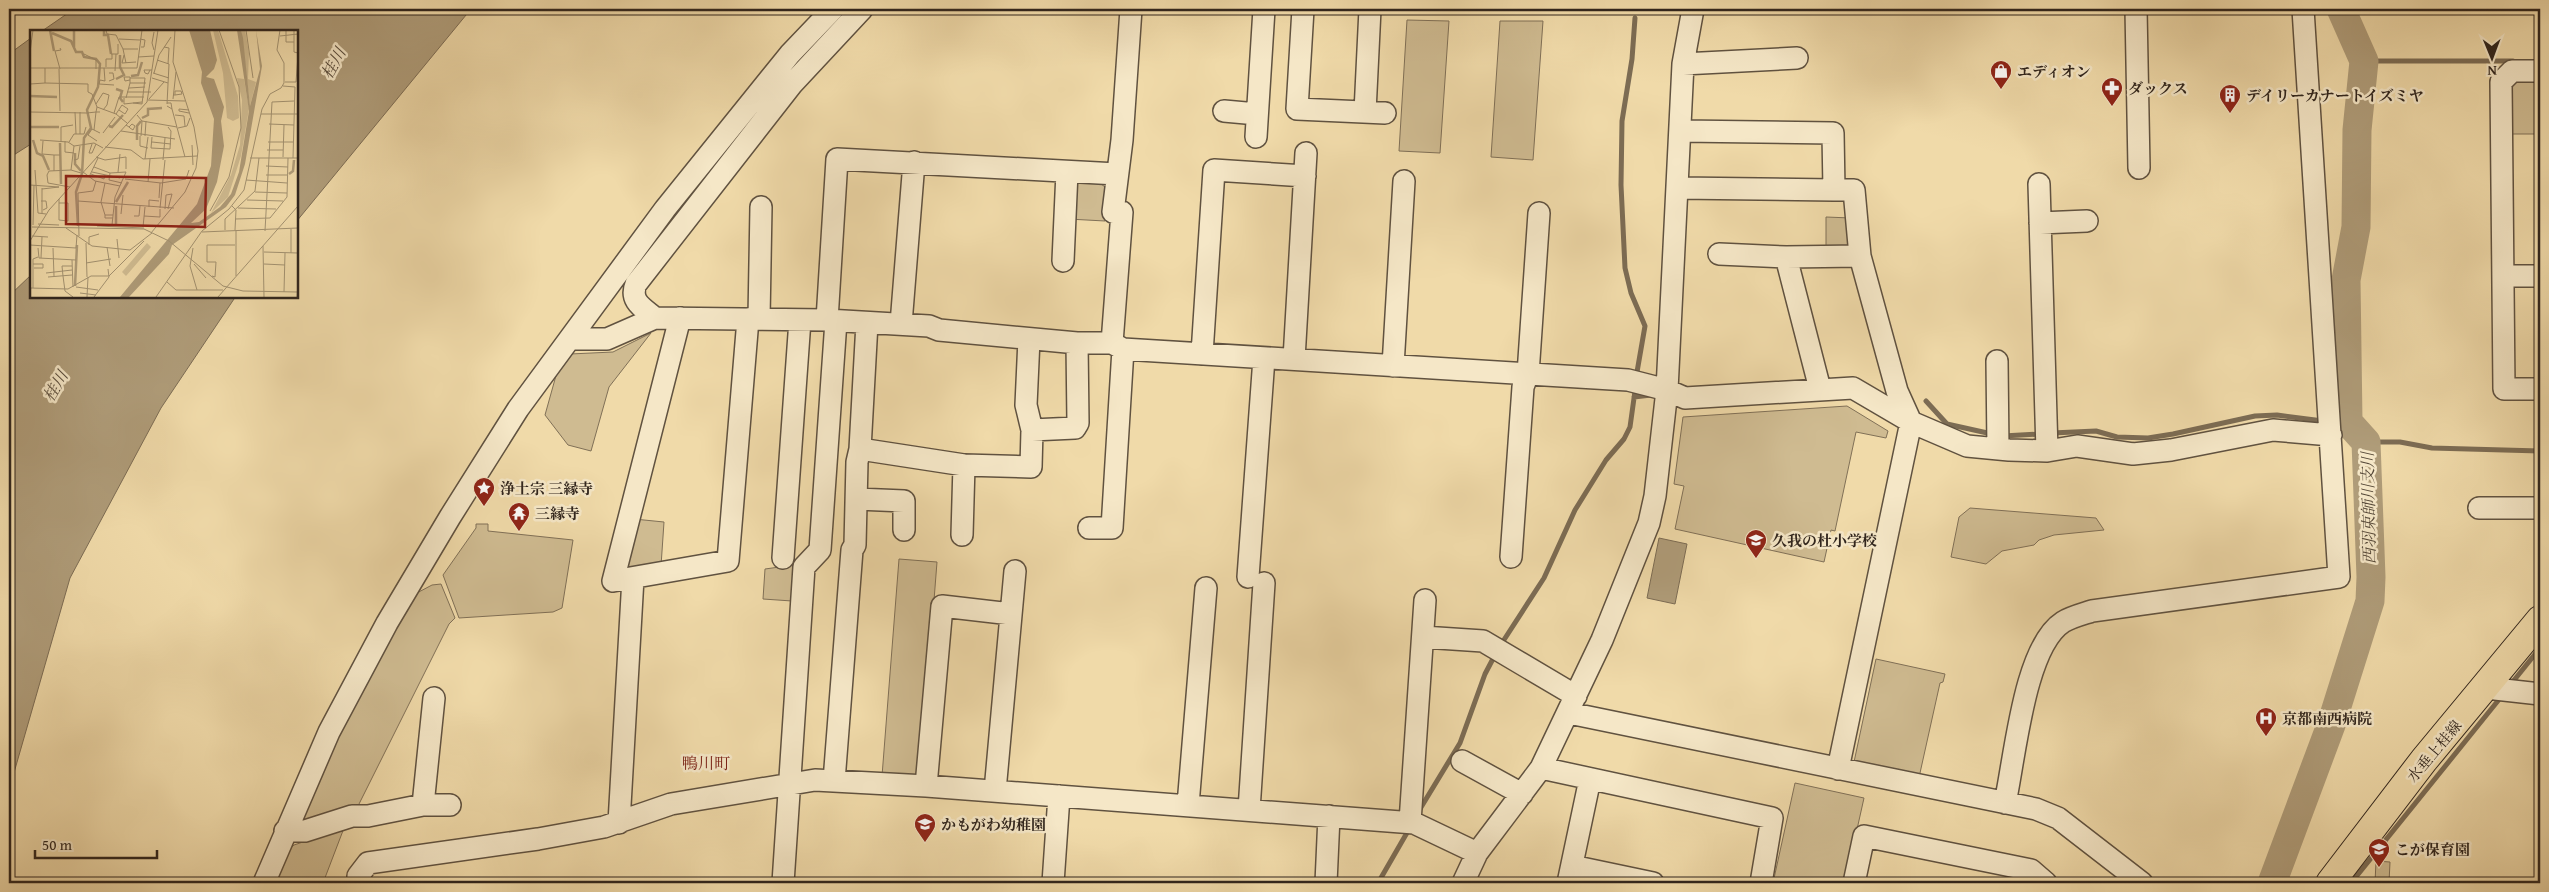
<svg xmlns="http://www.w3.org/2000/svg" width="2549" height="892" font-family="'Gentium Book Plus','Noto Serif JP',serif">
<rect width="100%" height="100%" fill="#f0daa9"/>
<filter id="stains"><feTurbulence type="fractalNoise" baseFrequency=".004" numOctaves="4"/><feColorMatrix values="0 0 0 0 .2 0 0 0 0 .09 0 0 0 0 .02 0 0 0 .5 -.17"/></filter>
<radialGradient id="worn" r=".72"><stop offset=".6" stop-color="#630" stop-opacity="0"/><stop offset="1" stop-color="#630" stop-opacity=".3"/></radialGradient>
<path fill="#cfbb91" stroke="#807057" d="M1407,20L1449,21L1440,153L1399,151Z
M1500,21H1543L1533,160L1491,157Z
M2540,80V134H2509L2508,87L2515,81Z
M1070,180L1098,181L1107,189L1105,221L1068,219Z
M1826,217L1851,218L1849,249H1826Z
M651,333L609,387L591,451L568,445L545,415L557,372L570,354L613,352Z
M1847,406L1888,431L1886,438L1856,432L1835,531L1831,530L1824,562L1675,529L1684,486L1674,484L1683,417Z
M1970,508L2096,518L2104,530L2054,535L2039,540L2034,545L2002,551L1986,564L1951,557L1959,517Z
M634,519L664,522L661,566L630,571L624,564Z
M476,524H488V531L573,540L562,608L553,612L459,618L443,575L476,528Z
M899,559L937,562L920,779L882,776Z
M794,565L792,601L763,599L765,569Z
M441,584L455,618L449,624L358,806L305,821L299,814L336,735L415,594L432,585Z
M1876,659L1945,674L1943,682L1940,683L1920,773L1916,777L1854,762Z
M1795,783L1864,798L1845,883H1773Z
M344,828L323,883H273L283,855L294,845Z
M2376,861L2390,862L2389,883H2375Z"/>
<path fill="#af9c79" stroke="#7c6c54" d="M74,9H471L296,222V31H42Z
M31,38V144L9,158V54Z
M31,275V296H236L161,408L70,578L9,790V296Z
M1659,538L1687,544L1675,604L1647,598Z"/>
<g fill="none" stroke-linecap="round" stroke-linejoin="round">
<path stroke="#7c6c54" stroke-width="5" d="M1635,18L1632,59L1622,121L1621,185L1625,268L1631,293L1645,326L1637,372
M2364,61H2513
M1634,397L1651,395
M1926,401L1947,424L1992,434
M2334,422H2348
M2052,433L2096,431L2117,437L2148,438L2173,434L2255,416L2277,415L2323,421
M2003,436L2041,434
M2366,442H2400L2432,448L2540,451
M1500,646L1544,578L1575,510L1606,460L1624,439L1630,427L1635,391
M2511,684L2540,648
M1420,809L1460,743L1485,674L1496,653
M1378,883L1408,831
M2351,883L2501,697"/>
<path stroke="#af9c79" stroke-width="29" d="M2272,883L2331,725L2370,601L2371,577L2366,442L2348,422L2346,280L2356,227L2357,130L2364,61L2341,9"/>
<g stroke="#605240" stroke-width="24">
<path id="minor" d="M1303,9L1297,109L1385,113
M2136,9L2139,168
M1683,64L1797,58
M2540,71H2512L2501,82L2504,389H2540
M1224,111L1257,114
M1365,112L1370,9
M1256,137L1264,9
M2039,184L2047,451
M1678,188L1834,190L1833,133L1681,131
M1834,190H1854L1860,256L1897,391L1911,422L1838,769
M2040,223L2087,221
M1719,254L1786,257L1860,256
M1786,257L1820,389
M1063,261L1067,172
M2503,276H2540
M655,318C643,308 629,301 636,284L792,84L862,9
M680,318L613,581L728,561L748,319
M759,318L761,207
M827,320L837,159L1117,174
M901,324L914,162
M571,339H607L655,318L827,320L929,326L939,330L1077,343H1112L1123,349L1628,380L1667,390L1685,398L1853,388L1911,422L1967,446L2009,450L2047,451L2077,446L2133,454L2171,450L2273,430L2331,435
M1112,343L1122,212H1113L1122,140L1131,9
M1202,354L1214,170L1305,176
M1294,359L1306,153
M1997,361L1998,449
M1393,366L1404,181
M1032,430L1075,428L1078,423L1077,343
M860,449L964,465L1031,467L1032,430L1026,405L1029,339
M857,499L904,501V530
M2479,508H2540
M1089,528H1112L1123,349
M962,535L964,465
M1511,557L1523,387L1528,374L1539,213
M783,558L800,320
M1248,577L1264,358
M1423,637L1483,641L1576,696
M2486,688L2540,694
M1569,713L2036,809L2058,818L2142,883
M1462,761L1522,794
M1541,768L1772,818L1761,883
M834,781L852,550L855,545L857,462L860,449L867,323
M926,786L942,606L1011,614
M995,791L1015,571
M2005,803C2015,758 2024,647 2063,622C2071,617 2083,614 2092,611L2339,577L2303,9
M423,805L434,698
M1188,805L1206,588
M1249,810L1264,583
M1410,822L1425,600
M619,823L633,578
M285,831H305L352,816H368L423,805H450
M1572,866L1653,883
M264,883L329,732L387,623L450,517L518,409L665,209L790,54L833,9
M358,883V876L368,863L538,839L604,827L671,804L815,780L926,786L1414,823L1477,853
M783,883L804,567L820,550L836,321
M1053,883L1059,796
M1326,883L1329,816
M1463,883L1477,853L1541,768L1602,640L1649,523L1655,496L1667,390L1683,64L1693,9
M1568,883L1590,779
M1854,883L1864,836L2031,870L2046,883"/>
</g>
<g stroke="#30251d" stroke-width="30">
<path id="major" d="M2330,883L2424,760L2540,620"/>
</g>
<use href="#minor" stroke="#f5e7c7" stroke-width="21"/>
<use href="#major" stroke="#f0daa9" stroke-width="28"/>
</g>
<defs>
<g id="shop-pin" transform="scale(1.125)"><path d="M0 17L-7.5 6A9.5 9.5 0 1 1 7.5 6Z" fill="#8f2418" stroke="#f5e7c7"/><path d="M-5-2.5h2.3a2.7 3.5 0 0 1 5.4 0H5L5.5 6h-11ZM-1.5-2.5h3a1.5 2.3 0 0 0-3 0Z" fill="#fff"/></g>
<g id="pharmacy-pin" transform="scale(1.125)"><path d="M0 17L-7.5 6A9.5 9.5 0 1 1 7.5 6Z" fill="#8f2418" stroke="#f5e7c7"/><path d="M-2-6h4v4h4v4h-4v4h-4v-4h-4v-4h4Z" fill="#fff"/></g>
<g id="building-pin" transform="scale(1.125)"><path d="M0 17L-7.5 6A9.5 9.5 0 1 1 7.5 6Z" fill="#8f2418" stroke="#f5e7c7"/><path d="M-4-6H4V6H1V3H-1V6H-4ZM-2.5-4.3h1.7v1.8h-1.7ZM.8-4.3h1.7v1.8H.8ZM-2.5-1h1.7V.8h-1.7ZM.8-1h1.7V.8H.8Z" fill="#fff"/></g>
<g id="sight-pin" transform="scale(1.125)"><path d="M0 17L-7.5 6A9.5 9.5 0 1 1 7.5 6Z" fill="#8f2418" stroke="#f5e7c7"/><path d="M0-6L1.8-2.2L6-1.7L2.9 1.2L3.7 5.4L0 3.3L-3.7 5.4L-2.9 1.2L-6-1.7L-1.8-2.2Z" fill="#fff"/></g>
<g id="temple-pin" transform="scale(1.125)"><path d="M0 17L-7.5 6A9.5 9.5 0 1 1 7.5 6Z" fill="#8f2418" stroke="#f5e7c7"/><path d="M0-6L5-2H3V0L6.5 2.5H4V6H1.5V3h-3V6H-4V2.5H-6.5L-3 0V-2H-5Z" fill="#fff"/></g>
<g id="school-pin" transform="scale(1.125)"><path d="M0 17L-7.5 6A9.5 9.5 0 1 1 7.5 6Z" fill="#8f2418" stroke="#f5e7c7"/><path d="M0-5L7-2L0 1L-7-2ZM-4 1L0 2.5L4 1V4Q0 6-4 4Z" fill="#fff"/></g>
<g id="hospital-pin" transform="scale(1.125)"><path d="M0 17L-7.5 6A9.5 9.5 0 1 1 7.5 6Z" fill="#8f2418" stroke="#f5e7c7"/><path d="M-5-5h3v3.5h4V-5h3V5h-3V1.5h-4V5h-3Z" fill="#fff"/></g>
</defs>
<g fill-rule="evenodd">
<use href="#shop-pin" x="2001" y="71"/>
<use href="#pharmacy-pin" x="2112" y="88"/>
<use href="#building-pin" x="2230" y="95"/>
<use href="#sight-pin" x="484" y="488"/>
<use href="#temple-pin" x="519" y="513"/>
<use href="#school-pin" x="1756" y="540"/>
<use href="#hospital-pin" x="2266" y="718"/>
<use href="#school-pin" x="925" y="824"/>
<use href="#school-pin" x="2379" y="849"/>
</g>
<g text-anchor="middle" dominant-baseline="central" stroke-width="5" stroke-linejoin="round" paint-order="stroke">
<g font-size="15" font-weight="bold" fill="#30251d" stroke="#f5e7c7" text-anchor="start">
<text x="2017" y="71">エディオン</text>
<text x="2128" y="88">ダックス</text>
<text x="2246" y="95">デイリーカナートイズミヤ</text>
<text x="500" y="488">浄土宗 三縁寺</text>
<text x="535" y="513">三縁寺</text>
<text x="1772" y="540">久我の杜小学校</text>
<text x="2282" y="718">京都南西病院</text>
<text x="941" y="824">かもがわ幼稚園</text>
<text x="2395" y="849">こが保育園</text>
</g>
<g font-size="15" fill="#30251d" stroke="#f5e7c7">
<text transform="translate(2434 751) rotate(-50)">水垂上桂線</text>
</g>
<g font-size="16" font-style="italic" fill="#564939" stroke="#f5e7c7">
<text transform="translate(333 63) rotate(-61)">桂川</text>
<text transform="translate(55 386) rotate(-60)">桂川</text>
<text transform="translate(2368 508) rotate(-91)">西羽束師川支川</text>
</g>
<g font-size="16" fill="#7a1f14" stroke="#f5e7c7">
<text x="706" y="763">鴨川町</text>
</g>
</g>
<g transform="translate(30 30)">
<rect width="268" height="268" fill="#f0daa9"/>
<path d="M183,0H188L208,66L209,88L203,91L197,88L193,43ZM211,0H215L219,23L218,49L226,52L220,76ZM207,48L214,49L219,79L211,126L198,167L181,183L201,145L210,115L212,70ZM117,213L121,217L96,246L92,242Z" fill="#cfbb91"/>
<path d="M159,0H180L187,30L184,39L176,47L184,49L194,77L191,91L194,116L187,152L176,179L161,193L169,192L190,177L201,164L209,142L219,81L207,0H211L213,8L220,76L230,39L226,0L232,36L215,134L205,165L196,177L142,215L139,224L99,267H90L167,174L181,136L184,89L171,53L172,42Z" fill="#af9c79"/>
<path fill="none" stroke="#af9c79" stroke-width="2.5" d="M20,0L24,21M74,0V5H78L81,24M22,3L41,11L46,22H52L54,27L66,29L70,34L68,57L57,80L61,98L54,108L52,144L46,162L48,196M44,17V0M101,46L108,45L112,32M86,49L94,45L90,37V25M86,59L92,61L90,68L93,72M0,66L27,67M112,88L118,85V79L132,78M79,96L82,97L93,85M0,97H29M3,110L7,123L13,126L19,140M107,110V96L111,91M30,113L31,154M45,123V134L51,141M259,144L263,141L264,130M86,172L98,152M86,194V176M45,256L47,215"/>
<path fill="none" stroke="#a39271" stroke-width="1" d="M76,0L77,4L86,5L93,19M216,0L223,48M256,0V12H264M264,0V22L268,23M124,2L122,13L124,20M250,6L268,4M89,9L110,10M110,9L115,10L114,17H111M134,17L139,18L138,34M0,22L3,0M54,24L66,30V39M81,24H88V14M94,25L92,33L106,32M108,27L124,26M127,30L139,34L137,74M96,33L93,19H108M76,37V29H82V24M0,38H107L112,0M15,38V53L58,54V62L62,64L67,77L86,84L97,93M74,38L75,51L70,50L69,54L84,55M29,39L30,81M30,39L25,21L31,20L30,18M120,40L118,44L115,43L114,40H122M85,41L86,24M123,43L139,48M124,43L129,25L141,7M100,48H115L112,74L103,73M122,48L138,53M79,51L84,49L83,43H79M255,52H266L268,25M100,53H116M0,54L15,53M253,56L265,57L263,128M99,58L115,57M97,62H121M143,65H145L152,64L151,61H145V65M94,68V74L112,72M96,68L100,53V47H94L95,51L100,50M119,69L134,52M143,69L146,42M118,70L155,71M66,74L73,63L79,65L77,75L73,80M137,76L142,79L141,73H137M142,79L155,127M159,80L149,79V81L159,83M0,82L57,83L66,82L67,77M45,82L46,104M50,82V104M84,83L89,67H114M86,84L92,75L98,79L95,84L89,80M231,84H268M107,85L112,91L147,97M145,85L154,86L155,96M239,94L264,95M96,95L99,97L100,98L103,100L105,96L102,94L99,97M148,98L157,96L160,88M64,100L66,82H70M91,101L145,109M73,103L85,87M110,106V116L118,118M111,106L112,91M115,106L116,91M122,107L121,118L140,119L141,101L138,97M10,110L38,112L44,116L64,113L73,118M13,111L12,124L24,125M31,111V97L43,95M35,111V122L44,123M67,111L58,105L62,99L70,103M39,112L44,104H54L56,97M122,112L141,114M238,112H263M62,114L59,123H62L66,114M162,115L163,135M44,116L41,140L51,143M75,117L101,120L113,129L167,126M237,120H253M66,127L75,130L96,127V139M253,127L254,95M220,128H268M115,129L118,107M44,130L48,129L50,116M133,130L135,108M236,136L258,137M64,137L80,143L96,142L85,167L82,195M5,140L8,183L16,184M24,141V125H30M53,142L65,151L90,156M62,142L90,148M88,142L90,124M80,143L79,150L92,153M61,144L74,149L75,145M236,145H257M59,147L68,128M95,149L131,153L156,149L159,140M216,150L257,153M118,152L120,129M0,155L29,157L12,159M40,157L18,153L17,145L19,141L41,140M12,158V183M225,162L257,163M129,168L130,153M29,169V190L38,191V173H29M217,170L253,171M11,171H16L17,178L13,180M48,171L144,178M202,176L206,180L205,200M119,177V170L129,171M130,178L135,130M208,178L246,179M135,179L136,165L142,164L138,179M180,181L199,147L211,98L209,57L189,0M91,184L93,165M75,185L71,172L75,153M104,186H109L110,176M114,186L130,187V179M83,188H75V185H83M205,189L240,188L257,167L258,128M8,194L29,195M3,195L4,155M67,196L114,198M2,197L114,199L139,211L193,256L213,261L268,262M113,197L115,177M36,198L62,216L100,220L122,203M195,200V189L225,161L229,128M235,201L242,72L264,71M172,202L268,198M121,203L155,162L166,138L168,121L164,97L143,32L145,0M2,206L18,207M49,206L48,163L63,161L66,151M87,209L89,228M0,211L19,180L117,72L128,0M56,213L57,247M0,215L46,218L47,205M59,215V207L69,204M233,216L234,267M77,217L80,236M8,218L9,228L46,230M23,218L24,246M163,218L160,236L167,260M234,222L268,223M261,223V199M11,228L12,207M42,230L43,257M56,233L81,229M3,234H13V238H4M164,234L176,248M234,234L255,235M42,236H32L33,246L35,261L43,267M16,243L42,240M182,246L185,247L186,232H177V215H205M206,246V200M18,247L42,245M137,252L146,260H193M46,257L68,260M0,258L38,259L61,246H79L114,211M3,258V229L8,227M254,262L255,223M50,263L66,265M57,267L58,247M64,267L79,247L78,239M126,267L172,201L199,179L214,160L232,79L240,64L251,58L254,53V33L247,20L250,0M188,267L268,176M267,267L268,252"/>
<path fill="#8f2418" fill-opacity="0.15" stroke="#8f2418" stroke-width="2.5" d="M36,146L176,148L175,197L36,194Z"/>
<rect width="268" height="268" fill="none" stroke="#30251d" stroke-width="2.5"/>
</g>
<rect width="2549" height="892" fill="none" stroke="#f0daa9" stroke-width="30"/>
<rect x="10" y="10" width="2529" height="872" fill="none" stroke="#30251d" stroke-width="2.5"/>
<rect x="15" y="15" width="2519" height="862" fill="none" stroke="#30251d"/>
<g transform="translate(2492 58) rotate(179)" stroke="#f5e7c7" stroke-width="4" paint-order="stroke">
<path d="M0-4L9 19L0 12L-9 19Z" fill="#30251d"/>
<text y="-8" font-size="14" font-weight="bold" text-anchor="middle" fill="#30251d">N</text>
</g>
<path d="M35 850v8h122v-8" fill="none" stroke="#30251d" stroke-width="2.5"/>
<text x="42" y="850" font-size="15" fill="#30251d" stroke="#f5e7c7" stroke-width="4" paint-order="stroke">50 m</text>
<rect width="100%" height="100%" filter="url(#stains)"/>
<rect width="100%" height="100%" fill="url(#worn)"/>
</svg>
